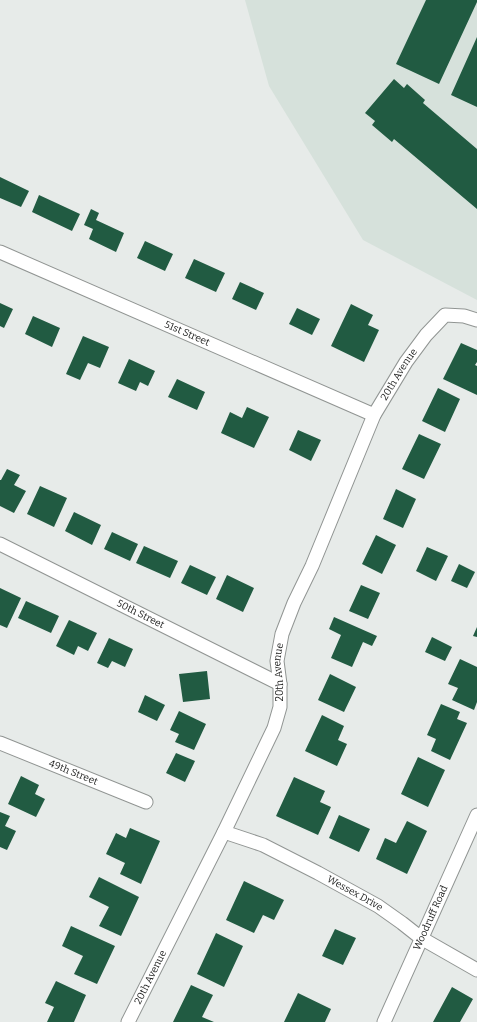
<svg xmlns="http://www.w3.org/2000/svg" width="477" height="1022" font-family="Bitter,serif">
<rect width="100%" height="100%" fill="#e7ebe9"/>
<path fill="#d6e1db" d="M245,0H477V300L363,240L269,86Z"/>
<path fill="#215b42" d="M426,0H477V2L439,84L396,64Z
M477,37V107L451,95Z
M394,79L404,88L407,84L425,100L423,103L477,149V209L394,139L392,142L372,125L375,121L365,113Z
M0,177L29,191L21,207L0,198Z
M39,195L80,214L72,231L32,212Z
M91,209L99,213L96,220L124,233L116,252L89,239L93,229L84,225Z
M145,241L173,254L165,271L137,258Z
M194,259L225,273L216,292L185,278Z
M240,282L264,293L256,310L232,299Z
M0,303L13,309L4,328L0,326Z
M351,304L373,315L368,325L379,330L364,362L331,346Z
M297,308L320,319L312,335L289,324Z
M33,316L60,328L52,347L25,334Z
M83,336L109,347L100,368L88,363L80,380L66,374Z
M461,343L477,350V362L475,365L477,366V395L443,379Z
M129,359L155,371L148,386L140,382L136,391L118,383Z
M177,379L205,392L197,410L168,397Z
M438,388L460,399L445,432L422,421Z
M247,407L269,417L254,448L221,433L230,412L242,418Z
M298,430L321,440L311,461L289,450Z
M419,434L441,444L424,479L402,469Z
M7,469L20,475L14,485L26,491L14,513L0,506V480H1Z
M40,486L67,498L54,527L27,514Z
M396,489L416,499L403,528L383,519Z
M74,512L101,525L92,545L65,531Z
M112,532L138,544L130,561L104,549Z
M376,535L396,545L382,574L362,564Z
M144,546L178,561L170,578L136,563Z
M427,547L448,556L436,581L416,571Z
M459,564L475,572L467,588L451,581Z
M190,565L216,577L207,595L181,583Z
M227,575L254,588L243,612L216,599Z
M361,585L380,593L368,619L349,611Z
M0,588L21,598L7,628L0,625Z
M26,601L59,616L51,633L18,618Z
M334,617L377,636L372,646L363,642L352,667L331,658L341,635L329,629Z
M69,620L97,633L88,651L78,646L74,655L56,646Z
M477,627V637L473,636Z
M432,637L452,647L445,661L425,652Z
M109,638L133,649L125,667L112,661L108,668L97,663Z
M460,659L477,667V702L474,710L452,700L458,688L448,684Z
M207,671L210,699L183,702L179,674Z
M330,674L356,687L344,712L318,700Z
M145,695L165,705L157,721L138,712Z
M441,704L460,712L457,719L467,723L450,760L431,751L436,739L427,735Z
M179,711L206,724L194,750L175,742L179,734L170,730Z
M322,715L344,726L338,740L347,744L337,766L305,751Z
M176,753L195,761L185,782L166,773Z
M418,757L445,770L428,807L401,794Z
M21,776L39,785L35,794L45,799L36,817L8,804Z
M294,777L325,791L320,802L331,807L318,835L276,816Z
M0,812L10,816L5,826L16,831L7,850L0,847Z
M339,815L370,829L359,852L329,838Z
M407,821L427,831L407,874L376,859L385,838L396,843Z
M130,828L160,841L141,884L120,874L125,863L106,854L116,833L126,838Z
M99,877L139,897L121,936L99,926L109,907L89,897Z
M244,881L284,900L274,920L263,915L254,933L226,920Z
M71,926L115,946L97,984L74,974L83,956L62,946Z
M335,929L356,938L343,965L322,956Z
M216,933L243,946L224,987L197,974Z
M56,981L86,995L74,1022H47L54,1007L45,1003Z
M191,985L213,995L202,1017L214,1022H173Z
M452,987L473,999L460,1022H433Z
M298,993L331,1009L325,1022H284Z"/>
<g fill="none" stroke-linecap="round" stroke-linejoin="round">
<g stroke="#919593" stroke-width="15">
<g id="minor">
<path id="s1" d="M0,252L374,415"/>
<path id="s2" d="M0,544L280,684"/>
<path id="s3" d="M0,743L146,802"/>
<path id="s4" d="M224,832L263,845L318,873L378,906L402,923L421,938L477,970"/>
<path id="s5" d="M128,1022L224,832L274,728L280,707V684L277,661L282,634L294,603L312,566L374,415L406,362L426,335L445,315L464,316L477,320"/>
<path id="s6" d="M384,1022L477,815"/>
</g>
</g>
<use href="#minor" stroke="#fff" stroke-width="13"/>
</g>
<g text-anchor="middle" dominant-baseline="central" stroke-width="4" stroke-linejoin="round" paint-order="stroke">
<g font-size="10" fill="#232423" stroke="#f5f9f6">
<text stroke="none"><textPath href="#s1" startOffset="204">51st Street</textPath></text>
<text stroke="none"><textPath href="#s5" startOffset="709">20th Avenue</textPath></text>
<text stroke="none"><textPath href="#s2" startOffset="157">50th Street</textPath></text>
<text stroke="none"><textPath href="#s5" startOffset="385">20th Avenue</textPath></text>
<text stroke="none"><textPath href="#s3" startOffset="79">49th Street</textPath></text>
<text stroke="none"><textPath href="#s4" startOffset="145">Wessex Drive</textPath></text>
<text stroke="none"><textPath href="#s6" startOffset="114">Woodruff Road</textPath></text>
<text stroke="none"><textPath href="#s5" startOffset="50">20th Avenue</textPath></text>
</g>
</g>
</svg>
